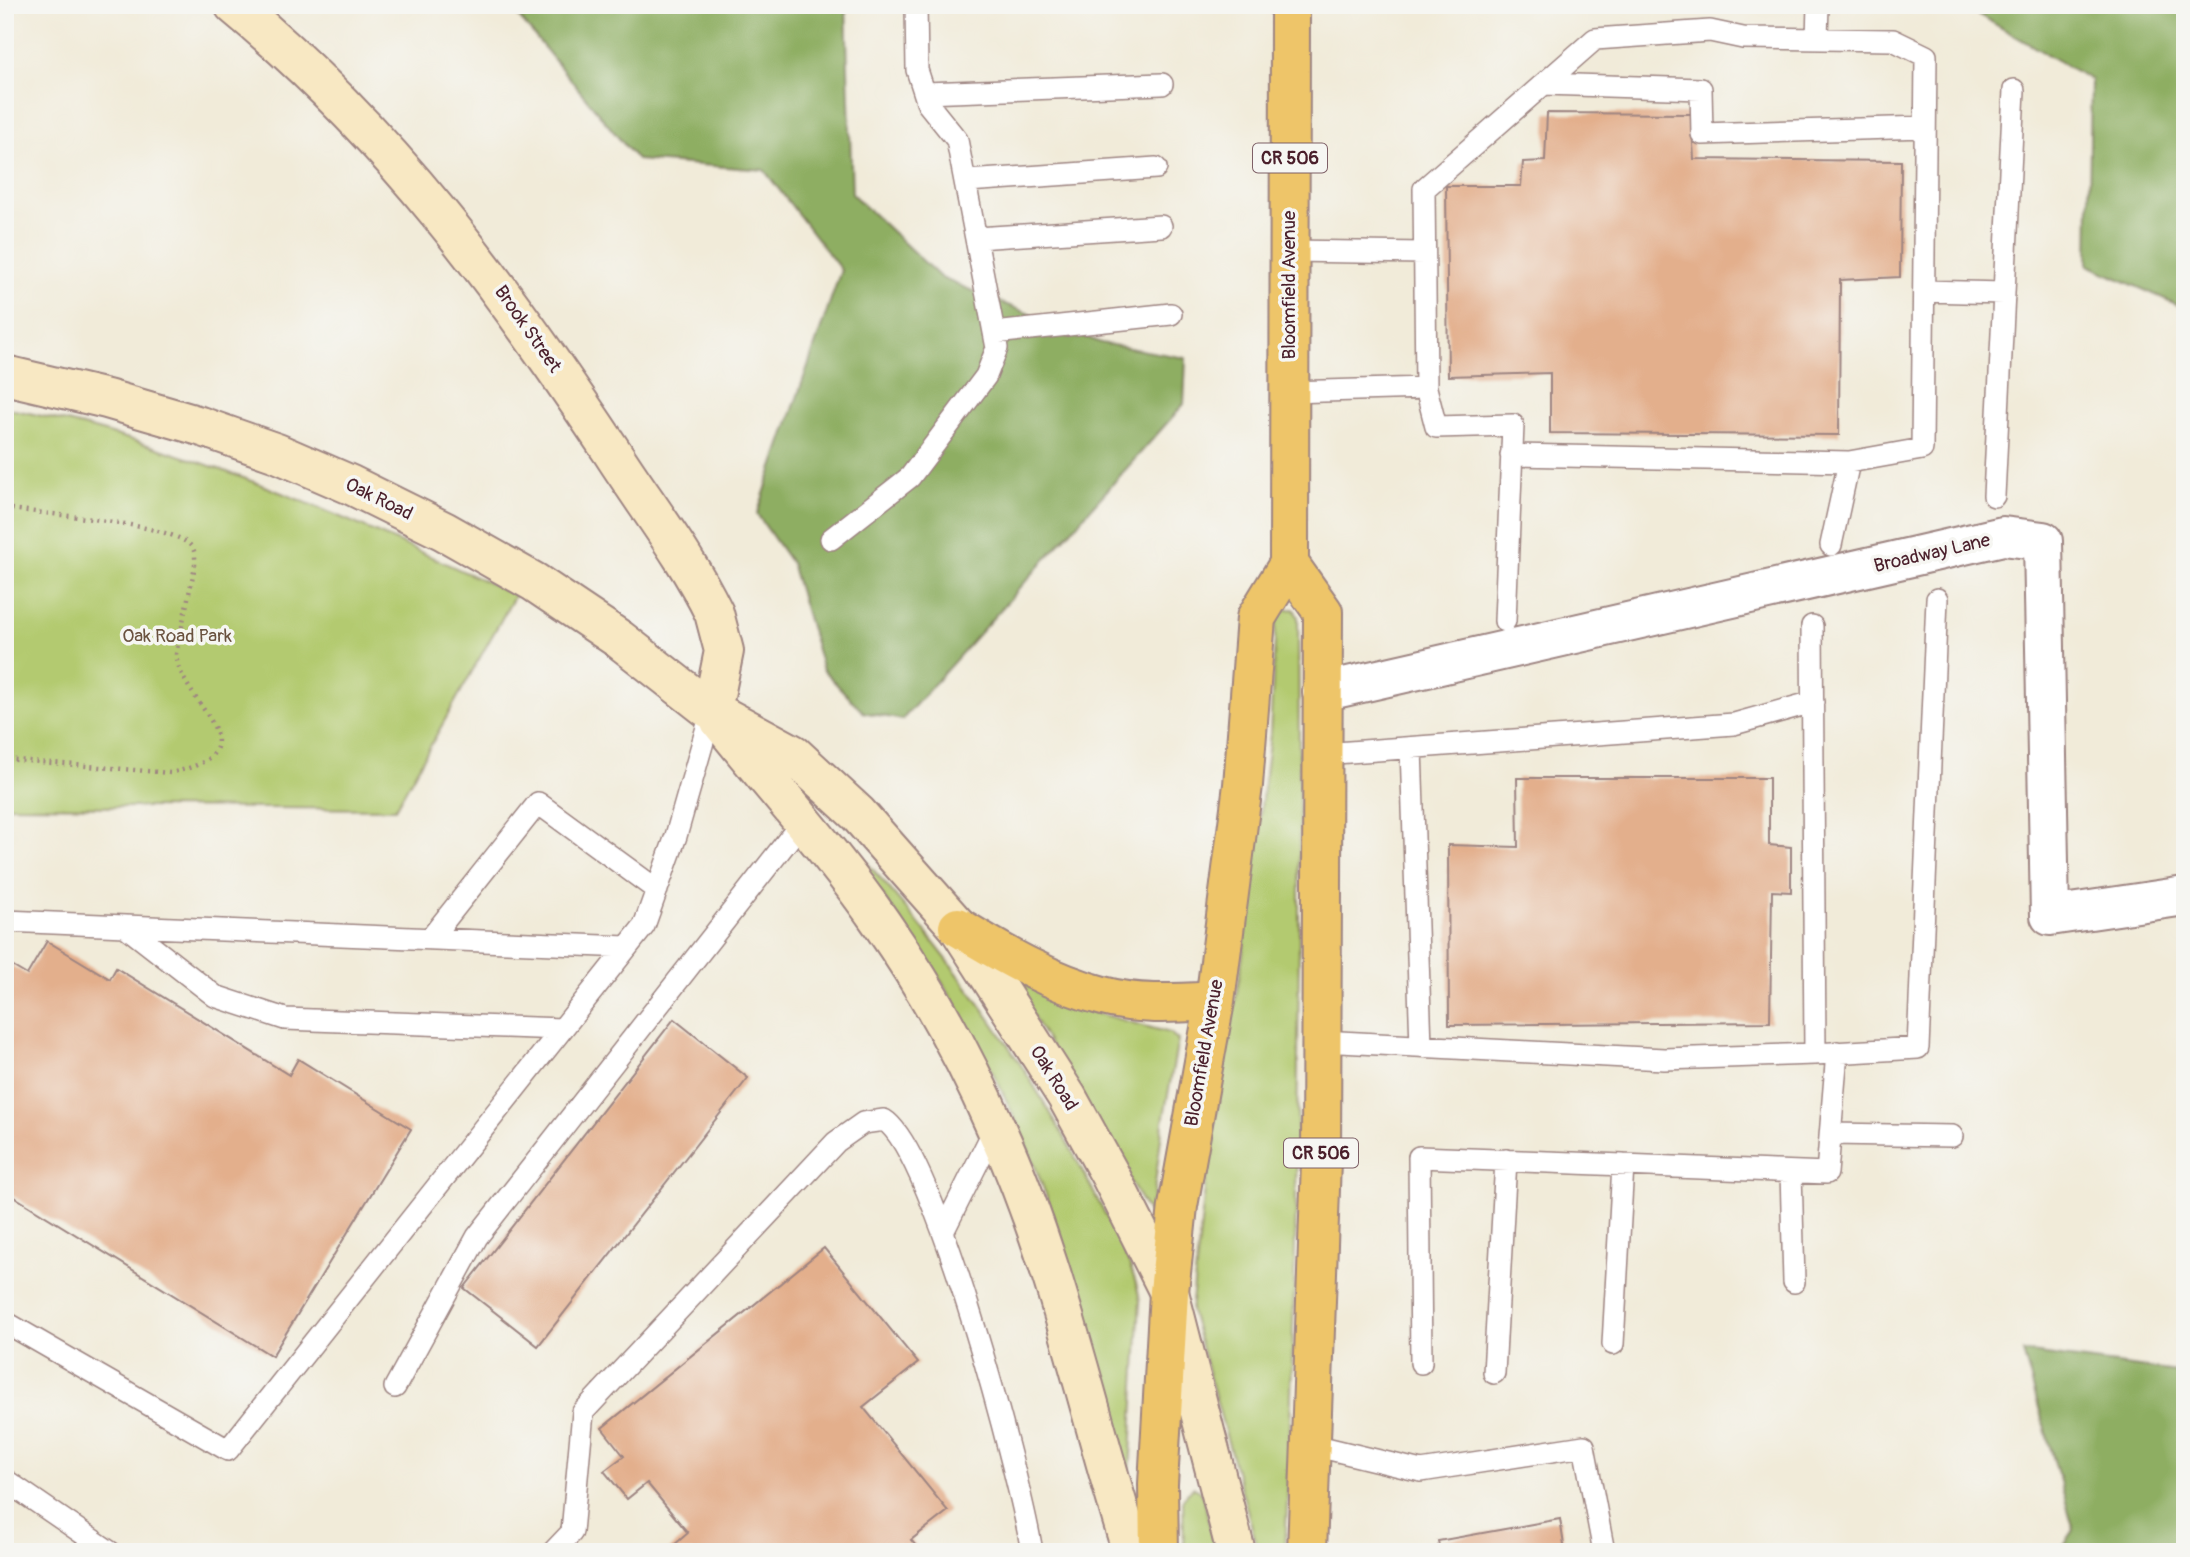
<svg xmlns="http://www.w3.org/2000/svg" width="2190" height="1557" font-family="Pangolin,sans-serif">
<rect width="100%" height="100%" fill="#f6f6f2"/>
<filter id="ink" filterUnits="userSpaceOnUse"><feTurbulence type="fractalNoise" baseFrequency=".0143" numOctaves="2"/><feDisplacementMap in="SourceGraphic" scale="14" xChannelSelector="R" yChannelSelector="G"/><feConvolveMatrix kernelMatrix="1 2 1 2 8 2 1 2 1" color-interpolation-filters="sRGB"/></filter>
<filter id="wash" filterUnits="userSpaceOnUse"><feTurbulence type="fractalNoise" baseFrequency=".00686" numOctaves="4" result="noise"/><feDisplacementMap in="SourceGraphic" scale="28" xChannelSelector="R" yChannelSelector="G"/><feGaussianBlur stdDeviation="1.57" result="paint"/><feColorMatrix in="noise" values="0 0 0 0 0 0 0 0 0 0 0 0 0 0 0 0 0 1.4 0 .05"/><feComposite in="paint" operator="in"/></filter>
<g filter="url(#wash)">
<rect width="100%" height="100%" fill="#f1ebd9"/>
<path fill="#b3ca6f" stroke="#7e744d" stroke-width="2" d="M5,408C184,443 351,520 515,595L395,809L5,806Z
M1294,609L1298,617C1301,929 1299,1240 1285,1552H1259L1191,1311L1207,1171L1242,961L1270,734L1276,621L1280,610Z
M838,836H843C943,945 1028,1061 1094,1193C1111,1226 1134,1264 1140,1301L1130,1470L1124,1466C1085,1306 1048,1164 964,1019C928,955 882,896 838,836Z
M1011,979L1093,1012L1170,1033L1178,1040L1163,1122L1152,1207L1148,1212Z
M1193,1487L1198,1489L1204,1499L1215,1552H1184L1183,1499Z"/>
<path fill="#8eae62" stroke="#6c6646" stroke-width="2" d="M509,5H846L852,194L941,278L1101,343L1186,358L1184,404L902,720L863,712L823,670L791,563L757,514L841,270L764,170L637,160Z
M1962,5H2185V308L2088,265L2091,80Z
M2023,1352L2185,1373V1552H2059L2074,1530Z"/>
<g id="blocks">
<path fill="#e3af8c" d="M1547,113L1691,114L1694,159L1901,161L1900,277L1840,280L1839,435L1550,433V373L1448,376L1446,186H1521L1523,162L1545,161Z
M1517,778H1769V845L1791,847V892L1772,891L1770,1022L1449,1025L1448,845L1518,847Z
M47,941L110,979L116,968L289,1075L298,1059L411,1129L272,1356L5,1191V962L27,975Z
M674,1019L748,1078L538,1346L464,1288Z
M824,1248L918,1363L863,1407L948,1511L911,1540L921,1552H666L688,1533L647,1483L627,1499L604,1471L624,1456L602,1428Z
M1560,1519L1565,1552H1440L1438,1541Z"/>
</g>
</g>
<g filter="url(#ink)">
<use href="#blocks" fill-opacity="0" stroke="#9e8582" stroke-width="2"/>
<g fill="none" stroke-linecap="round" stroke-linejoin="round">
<g stroke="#9e8582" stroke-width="24">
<path id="lane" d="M1817,39L1818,5
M1544,84L1701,89L1702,134L1925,127
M925,93L1162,84
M967,181L1156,168
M977,238L1161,226
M1290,251L1424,253
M1924,291L2004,293
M994,333L1171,314
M1289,392L1426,388
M1994,496L2014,90
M831,539L910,477L986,376L997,348L957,140L928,104L917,70L916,5
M1831,545L1849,462
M1505,621L1513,425L1436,427L1426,388L1424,189L1595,39L1710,31L1743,38L1893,40L1926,56L1922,449L1849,462L1511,455
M1812,626L1815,1054L1918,1048L1937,599
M1411,748L1421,1046
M1322,754L1734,724L1813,702
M5,921L627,947
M125,926L215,996L285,1019L562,1029
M430,939L538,803L657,890
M1321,1041L1664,1059L1815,1054
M1831,1134L1952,1136
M1791,1172L1794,1282
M943,1232L996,1126
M5,1322L228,1450L644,926L676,836L712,710
M1613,1344L1623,1165
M1421,1363L1419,1157L1827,1173L1837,1052
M1494,1373L1506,1160
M395,1387L477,1237L803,821
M1313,1445L1421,1471L1584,1446L1604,1552
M5,1480L110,1552
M553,1552L572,1532L583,1412L836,1142L863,1123L884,1120C934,1150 1021,1482 1032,1552"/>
</g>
<g stroke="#9e8582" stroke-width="42">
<path id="street" d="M1322,692L2003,536L2043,541L2050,916L2185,896"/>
</g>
<g stroke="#9e8582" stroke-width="42">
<path id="secondary" d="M234,5C390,134 501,285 612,452C646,505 687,557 714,613L724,651L712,710
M5,375L107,399L200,426L277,453L351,485L444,531L534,582L619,639L706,707L793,754L858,814L958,927L1067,1097L1110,1175L1169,1292L1236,1552
M720,721C774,789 833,853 882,924C926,987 965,1057 996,1128C1058,1264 1087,1410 1132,1552"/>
</g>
<g stroke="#9e8582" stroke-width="42">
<path id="primary" d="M1289,564L1323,612L1321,1161L1307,1552
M958,927C1004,955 1050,982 1103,996C1138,1006 1178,1003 1215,1001
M1159,1552L1158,1484L1169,1292L1178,1206L1215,1001L1243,785L1256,618L1289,564L1290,5"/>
</g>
<path stroke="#9e8582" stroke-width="4.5" stroke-dasharray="2 5" stroke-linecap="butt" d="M5,508C41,514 171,523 191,546C196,551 195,559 195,566L176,654C180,704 272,751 170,773L5,759"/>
<use href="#lane" stroke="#fff" stroke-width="21"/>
<use href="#street" stroke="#fff" stroke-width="38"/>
<use href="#secondary" stroke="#f8e8c3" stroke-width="38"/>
<use href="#primary" stroke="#eec569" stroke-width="38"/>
</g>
</g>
<g text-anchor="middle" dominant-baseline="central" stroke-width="7" stroke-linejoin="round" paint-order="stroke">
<g fill="#f6f6f2" stroke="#7e6067" stroke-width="2">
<rect x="1253" y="143.5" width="74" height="29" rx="5"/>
<rect x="1284" y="1138.5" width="74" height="29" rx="5"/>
</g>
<g font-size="18" font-weight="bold" fill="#4a1f2b">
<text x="1290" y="158">CR 506</text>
<text x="1321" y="1153">CR 506</text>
</g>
<g font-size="19" fill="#4a1f2b" stroke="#f6f6f2">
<text transform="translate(1289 285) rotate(-90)">Bloomfield Avenue</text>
<text transform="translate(528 329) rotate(55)">Brook Street</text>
<text transform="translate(379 499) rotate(26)">Oak Road</text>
<text transform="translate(1932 553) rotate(-13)">Broadway Lane</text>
<text transform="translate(1204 1053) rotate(-80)">Bloomfield Avenue</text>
<text transform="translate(1054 1078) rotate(58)">Oak Road</text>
</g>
<g font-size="19" fill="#6a523f" stroke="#f6f6f2">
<text x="177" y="636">Oak Road Park</text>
</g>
</g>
<rect width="2190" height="1557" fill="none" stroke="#f6f6f2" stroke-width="28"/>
</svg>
